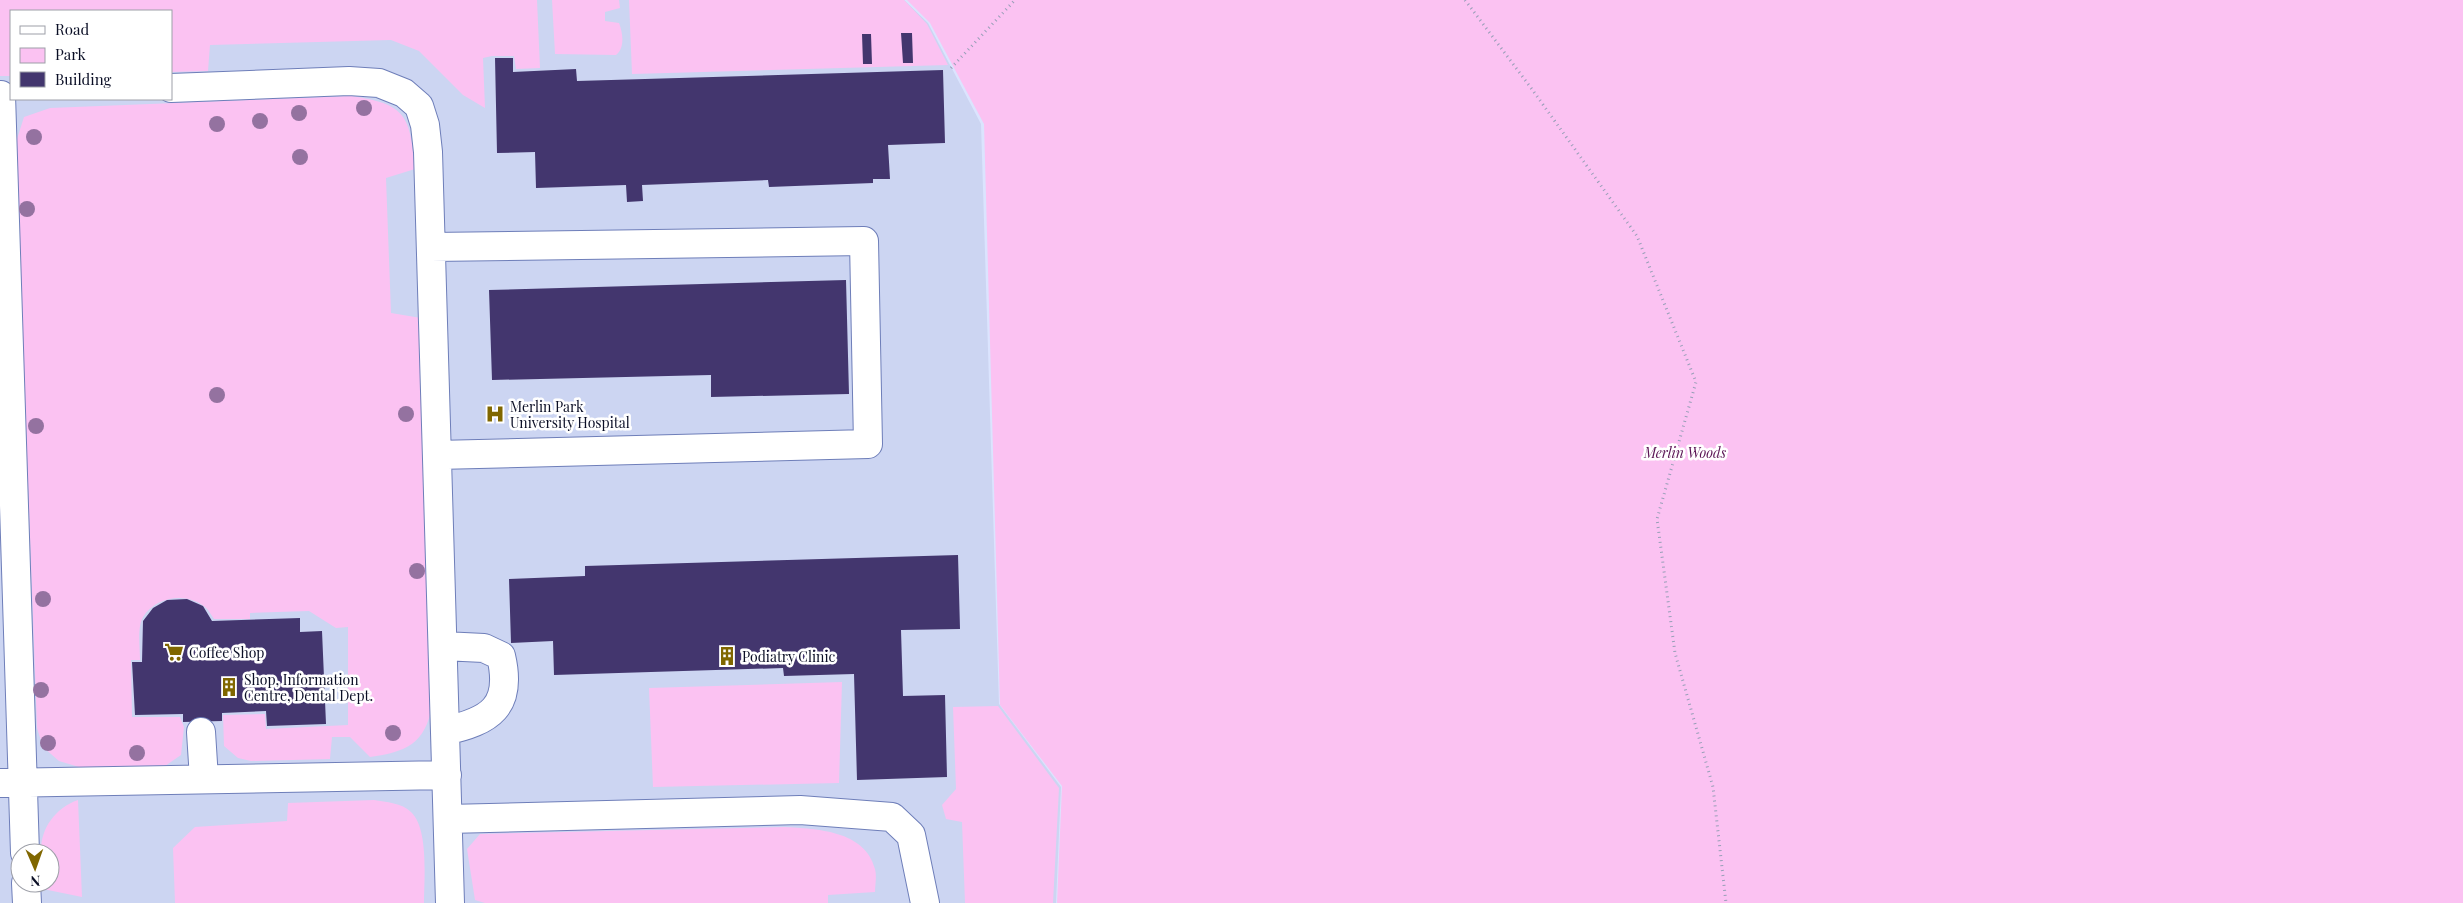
<svg xmlns="http://www.w3.org/2000/svg" width="2463" height="903" font-family="'Playfair Display',serif">
<rect width="100%" height="100%" fill="#dbe4fe"/>
<path fill="#ccd5f2" fill-rule="evenodd" d="M0,0H904L928,23L981,124L999,704L1061,787L1056,903H0ZM11,11H171V99H11ZM20,853H50V883H20Z"/>
<path fill="#fbc2f2" d="M0,0H537L540,68L516,69L514,56H492L483,58L485,108L463,95L419,51L391,40L210,45L208,71L171,72V11H11V76H0Z
M552,0H619L620,8L605,12V21L619,23C623,33 625,48 616,55L555,54Z
M629,0H904L927,24L948,65L632,74Z
M907,0H2463V903H1057L1062,786L1000,705L984,124L930,23Z
M351,96C407,104 410,116 415,169L386,178L391,313L421,318L432,706C425,744 406,752 370,757L350,737H332L330,759L251,761L238,758L224,746L223,715L265,714L266,729L348,725V627L336,628L309,611L250,613V619H214C211,615 209,610 205,607C187,592 156,596 143,617C137,628 140,647 140,660H131L132,717H180L184,727L181,755L165,766L79,767L59,761L43,747L37,728L17,181V139L24,117L50,108Z
M842,682L839,783L653,787L649,688Z
M998,706L1059,788L1053,903H965L962,822L946,819L942,805L956,789L953,707Z
M78,800L82,897L43,889V883H50V853H41C40,829 55,808 78,800Z
M374,800C386,802 402,803 411,812C429,829 424,879 424,903H175L173,848L195,827L287,821L288,803Z
M785,827C816,829 865,830 875,869C877,876 875,885 875,892L828,895V903H485L475,900L467,849L480,834Z"/>
<path fill="#43366e" d="M901,33H912L913,63H903Z
M862,34H871L872,64H863Z
M495,58H513V72L576,69L577,81L943,70L945,143L888,145L890,179H873V183L769,187L768,180L642,185L643,201L627,202L626,185L536,188L535,152L497,153Z
M846,280L849,394L711,397V375L492,380L489,290Z
M958,555L960,629L901,630L903,696L945,695L947,777L857,780L854,674L784,676L783,668L554,675L553,641L511,643L509,579L585,576V566Z
M187,599L203,606L212,621L300,618V632L322,631L326,724L267,726L266,711L222,713V721L183,722V714L135,715L132,662H142L143,621L153,608L167,600Z"/>
<g fill="none" stroke-linecap="round" stroke-linejoin="round">
<g stroke="#6e7eb9" stroke-width="30">
<path id="minor" d="M171,88L349,81L379,83L404,93L419,106L425,125L428,152L450,903
M1,95L25,853
M431,247L864,241L868,444L437,455
M443,646L484,648L501,656C513,707 490,721 445,731
M201,732L204,779
M0,783L447,775
M448,819L800,810L892,817L911,835L925,903
M26,883L27,903"/>
</g>
<path stroke="#989fb8" stroke-width="3" stroke-dasharray="1 4" stroke-linecap="butt" d="M1465,0L1534,92L1637,236L1696,382L1657,519L1675,653L1713,787L1726,903
M951,68L1015,0"/>
<use href="#minor" stroke="#fff" stroke-width="28"/>
</g>
<g fill="#9472a0">
<circle cx="364" cy="108" r="8"/>
<circle cx="299" cy="113" r="8"/>
<circle cx="260" cy="121" r="8"/>
<circle cx="217" cy="124" r="8"/>
<circle cx="34" cy="137" r="8"/>
<circle cx="300" cy="157" r="8"/>
<circle cx="27" cy="209" r="8"/>
<circle cx="217" cy="395" r="8"/>
<circle cx="406" cy="414" r="8"/>
<circle cx="36" cy="426" r="8"/>
<circle cx="417" cy="571" r="8"/>
<circle cx="43" cy="599" r="8"/>
<circle cx="41" cy="690" r="8"/>
<circle cx="393" cy="733" r="8"/>
<circle cx="48" cy="743" r="8"/>
<circle cx="137" cy="753" r="8"/>
</g>
<defs>
<g id="hospital-bare" transform="scale(1.5)"><path d="M-5-5h3v3.5h4V-5h3V5h-3V1.5h-4V5h-3Z" fill="#806700" stroke="#fff" stroke-width="2.5" paint-order="stroke"/></g>
<g id="supermarket-bare" transform="scale(1.5)"><path d="M-6-5.5h2.5l.6 2H6L4.5 2H-2.5L-4.4-4H-6ZM-1.5 3.2a1.3 1.3 0 1 0 .1 0ZM3 3.2a1.3 1.3 0 1 0 .1 0Z" fill="#806700" stroke="#fff" stroke-width="2.5" paint-order="stroke"/></g>
<g id="building-bare" transform="scale(1.5)"><path d="M-4-6H4V6H1V3H-1V6H-4ZM-2.5-4.3h1.7v1.8h-1.7ZM.8-4.3h1.7v1.8H.8ZM-2.5-1h1.7V.8h-1.7ZM.8-1h1.7V.8H.8Z" fill="#806700" stroke="#fff" stroke-width="2.5" paint-order="stroke"/></g>
</defs>
<g fill-rule="evenodd">
<use href="#hospital-bare" x="495" y="414"/>
<use href="#supermarket-bare" x="174" y="652"/>
<use href="#building-bare" x="727" y="656"/>
<use href="#building-bare" x="229" y="687"/>
</g>
<g text-anchor="middle" dominant-baseline="central" stroke-width="5" stroke-linejoin="round" paint-order="stroke">
<g font-size="14" fill="#0a0e25" stroke="#fff" text-anchor="start">
<text x="510" y="406">Merlin Park<tspan x="510" dy="16">University Hospital</tspan></text>
<text x="189" y="652">Coffee Shop</text>
<text x="742" y="656">Podiatry Clinic</text>
<text x="244" y="679">Shop, Information<tspan x="244" dy="16">Centre, Dental Dept.</tspan></text>
</g>
<g font-size="14" font-style="italic" fill="#5a1454" stroke="#fff">
<text x="1685" y="452">Merlin Woods</text>
</g>
</g>
<rect x="10" y="10" width="162" height="90" fill="#ffffff" stroke="#9d9fa8"/>
<rect x="20" y="26" width="25" height="8" fill="#ffffff" stroke="#9d9fa8"/>
<text x="55" y="35" font-size="15" fill="#0a0e25">Road</text>
<rect x="20" y="48" width="25" height="15" fill="#fbc2f2" stroke="#9d9fa8"/>
<text x="55" y="60" font-size="15" fill="#0a0e25">Park</text>
<rect x="20" y="72" width="25" height="15" fill="#43366e" stroke="#9d9fa8"/>
<text x="55" y="85" font-size="15" fill="#0a0e25">Building</text>
<g transform="translate(35 868) rotate(178)"><circle r="24" fill="#ffffff" stroke="#9d9fa8"/>
<path d="M0-4L9 19L0 12L-9 19Z" fill="#806700"/>
<text y="-8" font-size="14" font-weight="bold" text-anchor="middle" fill="#0a0e25">N</text>
</g>
</svg>
